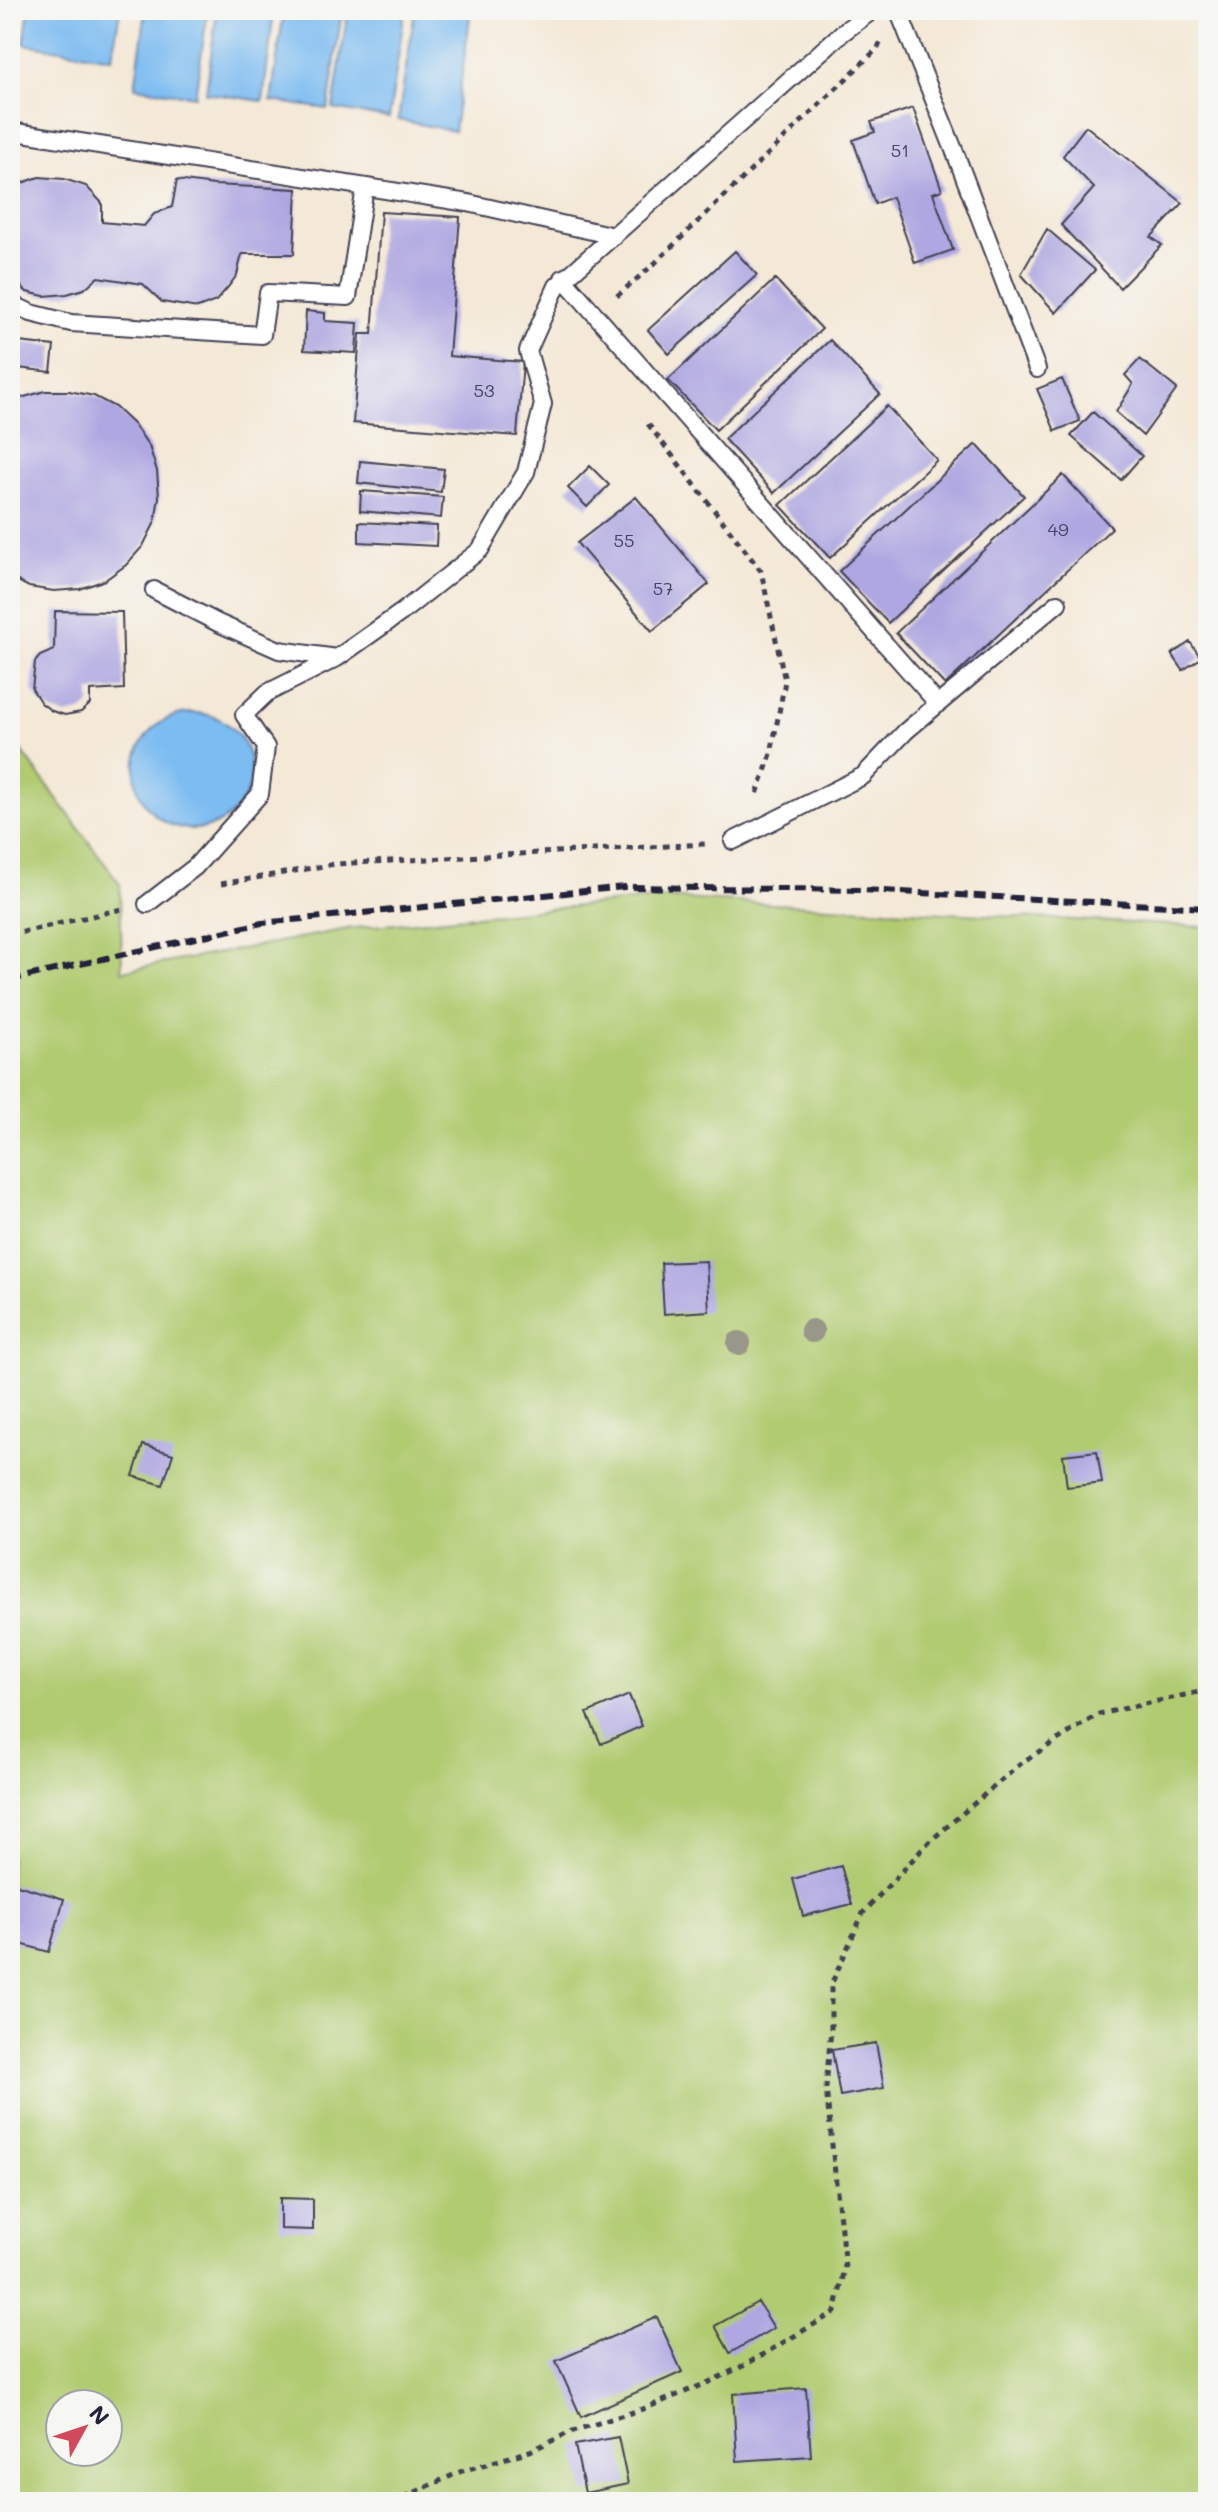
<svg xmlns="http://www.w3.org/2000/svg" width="1218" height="2512" font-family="Mali,sans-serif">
<rect width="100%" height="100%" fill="#f6f6f2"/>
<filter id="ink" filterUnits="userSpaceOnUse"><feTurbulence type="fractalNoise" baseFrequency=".0125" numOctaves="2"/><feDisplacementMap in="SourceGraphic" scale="16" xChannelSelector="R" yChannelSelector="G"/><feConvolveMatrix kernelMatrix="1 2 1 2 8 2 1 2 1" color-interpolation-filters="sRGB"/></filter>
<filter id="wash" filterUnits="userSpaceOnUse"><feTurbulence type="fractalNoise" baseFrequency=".006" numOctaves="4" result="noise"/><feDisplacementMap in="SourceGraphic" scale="32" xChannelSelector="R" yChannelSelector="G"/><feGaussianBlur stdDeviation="1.8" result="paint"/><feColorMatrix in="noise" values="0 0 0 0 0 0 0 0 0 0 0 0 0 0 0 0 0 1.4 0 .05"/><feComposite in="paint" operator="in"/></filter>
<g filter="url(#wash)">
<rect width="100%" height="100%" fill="#f4e8d6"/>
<path fill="#b1cb71" stroke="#6a7656" stroke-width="2" fill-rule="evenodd" d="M10,735L120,884L122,971L353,928L662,898L1208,927V2502H10ZM60,2404H108V2452H60Z"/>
<path fill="#7dbcf1" stroke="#506f96" stroke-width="2" d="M29,10H120L112,58L24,44Z
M146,10H208L195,96L135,87Z
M217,10H274L263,101L206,93Z
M284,10H342L328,109L271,101Z
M348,10H405L389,118L333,109Z
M415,10H471L454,131L398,120Z
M135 771a58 58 0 1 1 116 0a58 58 0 1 1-116 0Z"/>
<g id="blocks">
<path fill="#afa7e1" d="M913,108L942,190L933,193L953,250L915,263L892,197L875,204L853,140L875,132L871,122Z
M1086,126L1183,203L1151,237L1162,245L1120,288L1061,225L1094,188L1063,156Z
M39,177L64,179L86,186L102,203V222L144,226L154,214L172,207L177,180L214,185L297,189L294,254H242L237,275L228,287L216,301L198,308L162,302L143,284L98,277L84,289L67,294L44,296L27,292L10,277V191L17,185Z
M381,212L460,217L449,356L523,362L517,436L353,423L360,334H372Z
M1047,229L1095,270L1056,313L1021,274Z
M735,251L757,275L669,354L648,330Z
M775,279L822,329L716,430L668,380Z
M306,311L325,313V321L358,323L356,353L304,350Z
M830,340L880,394L774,493L724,439Z
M10,341L54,346L51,372L10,367Z
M1140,359L1177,389L1143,436L1116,412L1133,384L1125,375Z
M1062,379L1080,421L1055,431L1037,389Z
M45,391H69L94,396L115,407L134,425L149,446L157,471L159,497L155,522L143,546L126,565L105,580L80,589L54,591L29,587L10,577V404L21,398Z
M887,406L937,460L830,558L780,505Z
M1093,412L1142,456L1121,480L1071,436Z
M976,444L1024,496L888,623L839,571Z
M360,461L444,469L441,492L358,483Z
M590,466L609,485L587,507L568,488Z
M1063,475L1112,528L945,685L896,633Z
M361,491L443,497L441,518L360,511Z
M636,497L709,584L652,631L577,543Z
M359,522L437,526L436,546L359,542Z
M55,611L122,612L124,689L90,691V704L81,712L65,715L52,711L41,703L32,689L35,662L40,656L54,650Z
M1190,642L1201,658L1183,670L1172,654Z
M706,1261L709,1311L664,1314L661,1263Z
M143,1445L173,1454L163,1485L133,1476Z
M1097,1451L1102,1483L1067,1487L1063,1455Z
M629,1695L642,1726L601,1744L587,1713Z
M841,1866L852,1904L803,1916L793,1879Z
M14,1884L64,1899L49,1952L10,1941V1899Z
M876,2043L884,2088L840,2096L832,2050Z
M280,2198L313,2199V2230L280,2229Z
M758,2302L774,2328L730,2353L715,2326Z
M657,2317L682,2372L581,2417L556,2361Z
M806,2388L811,2456L737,2461L733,2394Z
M618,2437L628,2484L585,2493L575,2445Z
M306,2493L311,2502H289Z
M467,2496L469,2502H450V2501Z"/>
</g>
</g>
<g filter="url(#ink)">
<use href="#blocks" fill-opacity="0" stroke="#424052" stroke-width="2"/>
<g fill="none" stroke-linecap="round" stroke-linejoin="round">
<g stroke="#424052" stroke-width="20">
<path id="lane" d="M898,10L956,155L1037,369
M10,131L468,203L614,236
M563,278L938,704
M10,303L31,313L71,323L262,335L268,293L348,297L365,187
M154,590L218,623L279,650L337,658L402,612L480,550L526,472L543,404L528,351L557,286L842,33L873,10
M733,841L863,776L906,731L1058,603
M147,904L195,867L260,794L266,747L244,715L267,693L337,658"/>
</g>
<path stroke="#424052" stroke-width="5" stroke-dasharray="6 6" stroke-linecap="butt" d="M617,296L654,264L878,48L880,43
M648,424L761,571L785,681L771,754L756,797
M221,884L335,864L705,844
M10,935L122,909
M393,2502L462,2471L530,2451L573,2431L646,2408L709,2382L745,2365L835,2312L845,2268L826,2088L831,2029V1985L863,1913L929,1842L1024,1761L1099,1714L1208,1690"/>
<use href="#lane" stroke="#fff" stroke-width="16"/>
<path stroke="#22223b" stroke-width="6" stroke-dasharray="12 6" stroke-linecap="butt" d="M10,980L262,923L625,887L863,890L1208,908"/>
</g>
<g fill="#98978a">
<circle cx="812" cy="1331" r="12"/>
<circle cx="739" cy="1343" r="12"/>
</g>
</g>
<g text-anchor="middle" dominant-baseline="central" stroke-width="6" stroke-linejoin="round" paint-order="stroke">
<g font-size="18" fill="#454364">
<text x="900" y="150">51</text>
<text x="484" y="390">53</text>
<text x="1058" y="529">49</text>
<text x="624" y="540">55</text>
<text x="663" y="588">57</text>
</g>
</g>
<rect width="1218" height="2512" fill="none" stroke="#f6f6f2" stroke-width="40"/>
<g transform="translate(84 2428) rotate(50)"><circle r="38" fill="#f6f6f2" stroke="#a1a1a9" stroke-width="2"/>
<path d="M0-6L14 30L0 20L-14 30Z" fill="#d1495b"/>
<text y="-12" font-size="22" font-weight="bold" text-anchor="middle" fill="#22223b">N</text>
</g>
</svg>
